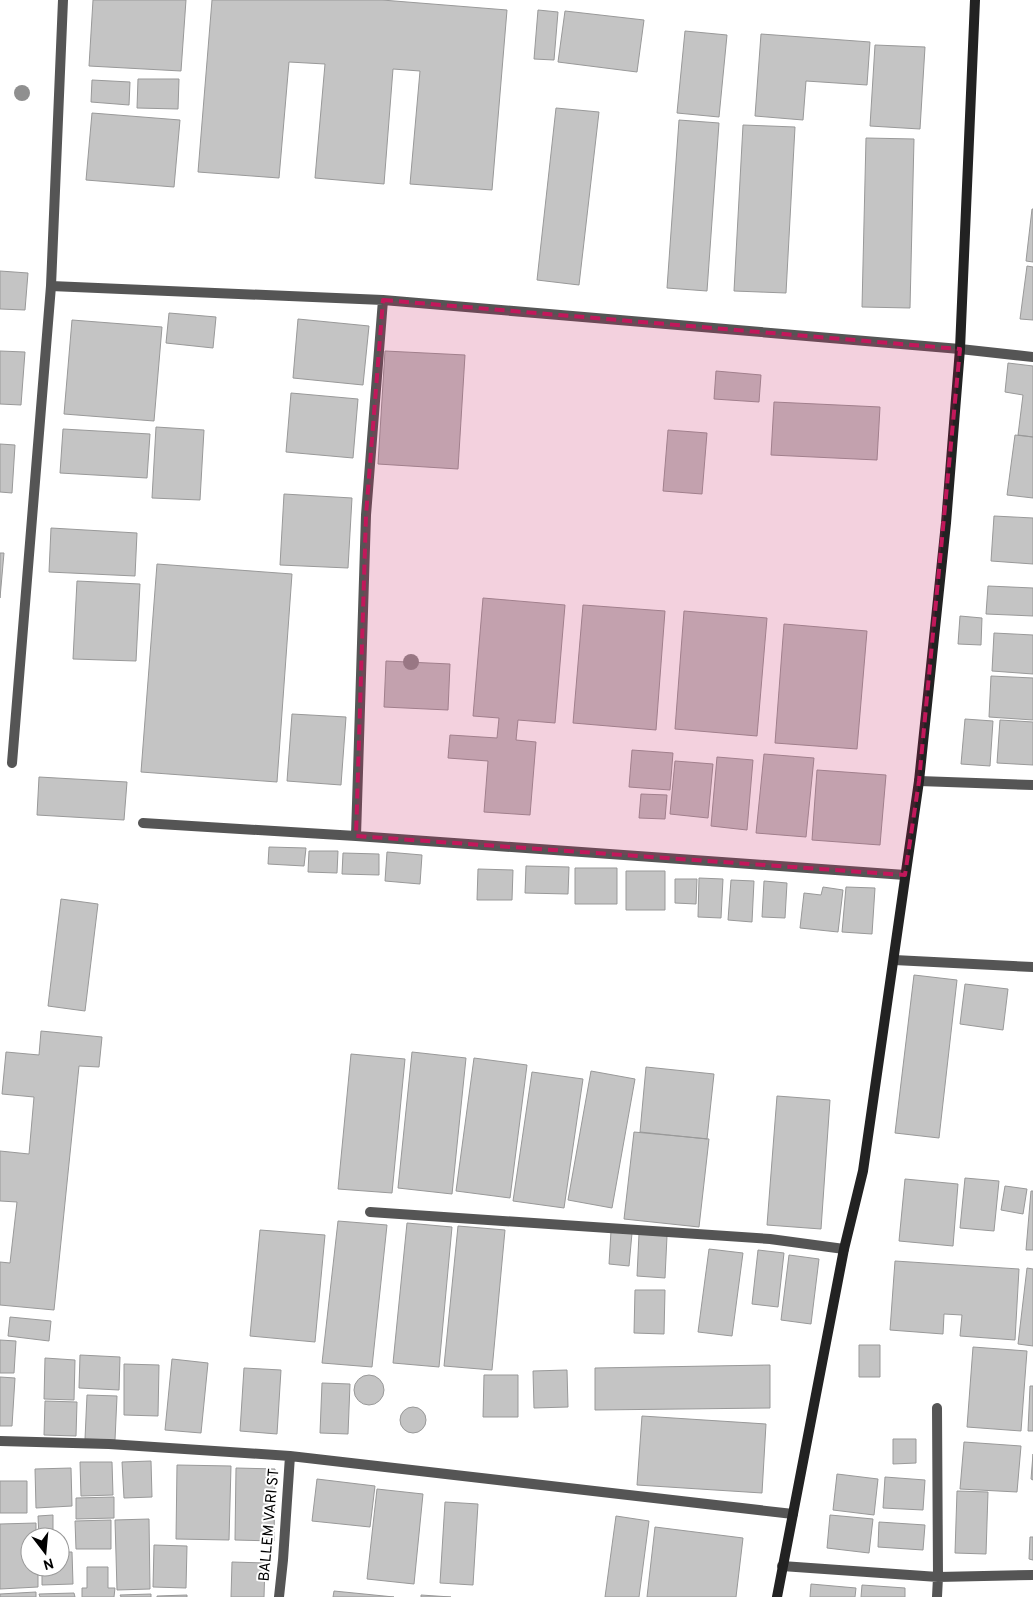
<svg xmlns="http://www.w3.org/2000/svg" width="1033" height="1597" font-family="Overpass,sans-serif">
<rect width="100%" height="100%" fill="#fff"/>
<path fill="#c4c4c4" stroke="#999" d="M93,0H186L181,71L89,66Z
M212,0H382L507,10L492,190L410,184L420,71L393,69L384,184L315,178L325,64L289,62L279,178L198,172Z
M538,10L558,12L554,60L534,59Z
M565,11L644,20L637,72L558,62Z
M685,31L727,35L719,117L677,113Z
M761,34L870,42L867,85L806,81L803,120L755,116Z
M875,45L925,47L920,129L870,126Z
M138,79H179L178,109L137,108Z
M92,80L130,82L129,105L91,102Z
M556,108L599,112L579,285L537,280Z
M92,113L180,120L174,187L86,180Z
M679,120L719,123L707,291L667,288Z
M743,125L795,127L786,293L734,291Z
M866,138L914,139L910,308L862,307Z
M1032,209H1033V262L1026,261Z
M1027,266L1033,267V320L1020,319Z
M0,271L28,273L25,310L0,309Z
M169,313L216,317L213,348L166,343Z
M298,319L369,326L363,385L293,378Z
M72,320L162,327L154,421L64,414Z
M0,351L25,352L21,405L0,404Z
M385,351L465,355L458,469L378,464Z
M1008,363L1033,366V437L1018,435L1023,395L1005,392Z
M716,371L761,375L759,402L714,399Z
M291,393L358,399L353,458L286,452Z
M774,402L880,407L877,460L771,455Z
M156,427L204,430L200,500L152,498Z
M63,429L150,434L147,478L60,473Z
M668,430L707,433L702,494L663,491Z
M1015,435L1033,437V498L1007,495Z
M0,444L15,445L12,493L0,492Z
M284,494L352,498L348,568L280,565Z
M994,516L1033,518V564L991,561Z
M51,528L137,533L135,576L49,572Z
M0,553H4L0,598Z
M157,564L292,574L277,782L141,772Z
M77,581L140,584L136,661L73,659Z
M988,586L1033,588V616L986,614Z
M483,598L565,605L555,723L518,720L516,740L536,742L530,815L484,812L488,761L448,758L450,735L497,738L499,718L473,716Z
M583,605L665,611L656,730L573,723Z
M684,611L767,618L757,736L675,729Z
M960,616L982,618L981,645L958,644Z
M784,624L867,631L857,749L775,743Z
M994,633L1033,635V674L992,671Z
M386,661L450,664L448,710L384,707Z
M991,676L1033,678V720L989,717Z
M292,714L346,717L341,785L287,781Z
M965,719L993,721L990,766L961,764Z
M1000,720L1033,722V765L997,763Z
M632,750L673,753L670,790L629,787Z
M764,754L814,758L806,837L756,833Z
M717,757L753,760L747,830L711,826Z
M675,761L713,764L708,818L670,814Z
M817,770L886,775L880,845L812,840Z
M39,777L127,782L124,820L37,815Z
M641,794L667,795L665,819L639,818Z
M269,847L306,848L304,866L268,864Z
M309,851H338L337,873L308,872Z
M387,852L422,855L420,884L385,881Z
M343,853L379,854V875L342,874Z
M526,866L569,867L568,894L525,893Z
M575,868H617V904H575Z
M478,869L513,870L512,900H477Z
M626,871H665V910H626Z
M699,878L723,879L721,918L698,917Z
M675,879H697L696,904L675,903Z
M731,880L754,881L752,922L728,920Z
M764,881L787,883L785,918L762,917Z
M823,887L843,890L838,932L800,928L804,893L821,895Z
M846,887L875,888L872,934L842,932Z
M61,899L98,904L85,1011L48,1006Z
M914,975L957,980L939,1138L895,1133Z
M965,984L1008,989L1003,1030L960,1024Z
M41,1031L102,1037L99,1067L79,1066L54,1310L0,1305V1262L10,1263L17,1202L0,1201V1151L29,1154L34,1097L2,1094L6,1052L39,1055Z
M412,1052L466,1058L452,1194L398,1188Z
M351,1054L405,1059L392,1193L338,1189Z
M474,1058L527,1065L510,1198L456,1191Z
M646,1067L714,1074L707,1139L640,1132Z
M591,1071L635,1079L612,1208L568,1200Z
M532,1072L583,1079L564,1208L513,1201Z
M777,1096L830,1100L821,1229L767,1225Z
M634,1132L709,1139L699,1227L624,1219Z
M965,1178L999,1181L994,1231L960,1228Z
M905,1179L958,1184L953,1246L899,1241Z
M1005,1186L1027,1189L1023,1214L1001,1210Z
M1031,1191H1033V1250H1026Z
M338,1221L387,1225L372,1367L322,1363Z
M407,1223L452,1227L439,1367L393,1363Z
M458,1226L505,1230L492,1370L444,1366Z
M260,1230L325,1235L315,1342L250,1336Z
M611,1231L632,1233L629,1266L609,1264Z
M639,1234L667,1236L665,1278L637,1276Z
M709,1249L743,1253L732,1336L698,1332Z
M758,1250L784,1253L778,1307L752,1304Z
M789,1255L819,1259L811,1324L781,1320Z
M895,1261L1019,1269L1015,1340L960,1336L962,1315L944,1314L943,1334L890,1330Z
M1027,1268L1033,1269V1346L1018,1344Z
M635,1290H665L664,1334L634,1333Z
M10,1317L51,1321L49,1341L8,1336Z
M0,1340L16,1341L14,1373H0Z
M859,1345H880V1377H859Z
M973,1347L1027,1351L1021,1431L967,1427Z
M80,1355L120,1357L119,1390L79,1388Z
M45,1358L75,1360L74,1400L44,1399Z
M172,1359L208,1363L201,1433L165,1430Z
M124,1364L159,1365L158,1416L124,1415Z
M770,1365V1408L595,1410V1368Z
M244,1368L281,1370L277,1434L240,1431Z
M567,1370L568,1407L534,1408L533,1371Z
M484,1375H518V1417H483Z
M354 1390a15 15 0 1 1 30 0a15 15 0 1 1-30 0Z
M0,1377L15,1378L12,1426H0Z
M322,1383L350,1384L348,1434L320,1433Z
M1030,1386H1033V1431H1028Z
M87,1395L117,1396L115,1440L85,1439Z
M45,1401L77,1402L76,1436L44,1435Z
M400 1420a13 13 0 1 1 26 0a13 13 0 1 1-26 0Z
M642,1416L766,1424L762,1493L637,1485Z
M893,1439H916V1463L893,1464Z
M964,1442L1021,1446L1017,1492L960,1489Z
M1033,1454V1480L1031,1479Z
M151,1461L152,1497L124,1498L122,1462Z
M80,1462H112L113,1495L81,1496Z
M177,1465L231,1466L229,1540L176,1539Z
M71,1468L72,1506L36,1508L35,1469Z
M236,1468L275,1469L274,1541L235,1540Z
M837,1474L878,1479L874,1515L833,1510Z
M885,1477L925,1480L923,1510L883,1508Z
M317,1479L375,1486L370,1527L312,1521Z
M0,1481H27V1513H0Z
M377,1489L423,1494L414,1584L367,1579Z
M957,1491L988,1492L986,1554L955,1553Z
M114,1497V1518L76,1519V1498Z
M445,1502L478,1504L473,1585L440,1583Z
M53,1515V1537H39L38,1516Z
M830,1515L873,1519L869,1553L827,1548Z
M616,1516L649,1521L639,1597H605Z
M149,1519L150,1589L117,1590L115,1520Z
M111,1520V1549H76L75,1521Z
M879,1522L925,1525L923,1550L878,1547Z
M36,1523V1537H30V1567H38V1587L0,1589V1524Z
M655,1527L743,1538L736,1597H647Z
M1030,1537H1033V1560L1029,1559Z
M154,1545L187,1546L186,1588L153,1587Z
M60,1552H72L73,1584L42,1585V1567H60Z
M232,1562L265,1563L264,1597H231Z
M87,1567H108V1588H115L114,1597H82V1588H87Z
M811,1584L856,1588L855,1597H810Z
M862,1585L905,1588V1597H861Z
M334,1591L394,1597H333Z
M36,1592V1597H0V1594Z
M74,1593L75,1597H40L39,1594Z
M151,1594V1597H121L120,1595Z
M187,1595V1597H157V1596Z
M421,1595L451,1597H421Z"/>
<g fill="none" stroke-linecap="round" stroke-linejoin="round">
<path stroke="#555" stroke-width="10" d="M51,286L383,300L960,349L1033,357
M12,763L51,286L63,0
M919,781L1033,785
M143,823L356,836L905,875
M356,836L366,515L383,300
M894,960L1033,967
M370,1212L770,1239L844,1249
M0,1441L109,1444L290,1456L793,1514
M782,1566L938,1577L1033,1575
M279,1597L283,1560L290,1456
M937,1597L938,1577L937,1408"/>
<path stroke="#222" stroke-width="10" d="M777,1597L844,1249L863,1171L919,781L946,523L960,349L975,0"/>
</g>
<g fill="#8f8f8f">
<circle cx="22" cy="93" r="8"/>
<circle cx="411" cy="662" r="8"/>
</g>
<path fill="#c2185b" fill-opacity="0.2" stroke="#c2185b" stroke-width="4" stroke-dasharray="10 6" stroke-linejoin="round" d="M383,300L960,349L919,781L905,875L356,836L366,515Z"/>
<g text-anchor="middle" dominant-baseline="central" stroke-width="4" stroke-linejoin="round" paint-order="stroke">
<g font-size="15" fill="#000" stroke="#fff">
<text transform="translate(270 1525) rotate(-85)">BALLEM VARI ST</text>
</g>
</g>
<g transform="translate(45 1552) rotate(164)"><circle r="24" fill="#ffffff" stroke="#999999"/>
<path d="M0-4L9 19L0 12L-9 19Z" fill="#000000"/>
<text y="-8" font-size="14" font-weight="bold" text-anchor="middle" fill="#000000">N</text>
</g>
</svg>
